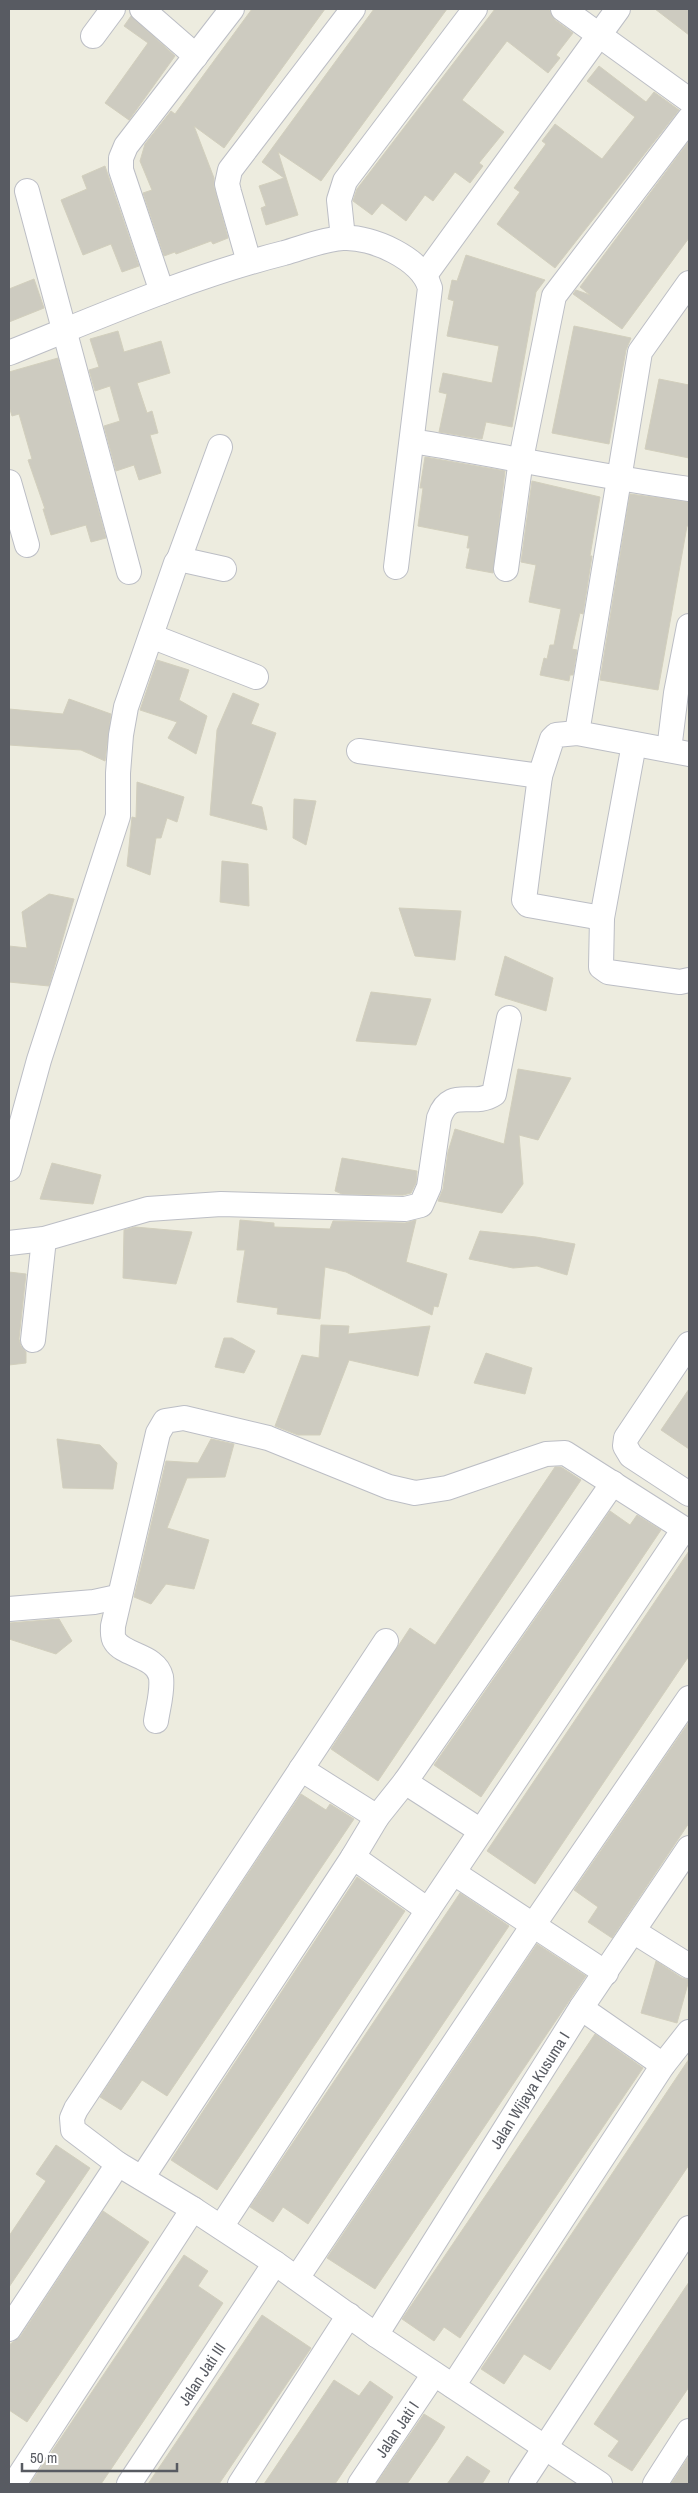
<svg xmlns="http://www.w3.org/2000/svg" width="698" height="2493" font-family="'Archivo Narrow',sans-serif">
<rect width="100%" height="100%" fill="#edecdf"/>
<path fill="#cdcbc0" stroke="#d2cfbd" d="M252,9H325L224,148L194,126L214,178V187L228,238L213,244L211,241L176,254L175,252L164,256L143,193L152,190L140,161L145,144L171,111L175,114Z
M374,9H447L321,181L278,152L298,215L266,225L261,208L266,206L259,186L284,178L262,162Z
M495,9H549L555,20L573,33L556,55L560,58L548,73L507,41L462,100L504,132L479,163L483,166L470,183L455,172L433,201L425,195L406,221L382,203L372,215L353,201L357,189Z
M655,9H689V35Z
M131,16L175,56L129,120L105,103L148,43L124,26Z
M599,66L646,102L654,92L679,110L555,268L497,224L520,192L514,188L546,144L542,141L555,124L602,159L635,117L587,81Z
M689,141V238L622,329L573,294L576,290L590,295L580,287Z
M105,166L139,266L122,272L111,244L83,255L61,200L87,189L82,176Z
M466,255L545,280L536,292L512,427L486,422L482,439L439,432L447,394L439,392L443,373L492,383L499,346L447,336L454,301L448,299L452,280L457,281Z
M34,279L44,308L9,322V289Z
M574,326L631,338L626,350L609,444L552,433Z
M118,331L124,352L161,341L170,373L137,383L147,413L152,411L158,433L150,435L161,473L139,480L134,465L116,471L104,426L120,421L110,386L95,391L89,370L99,367L90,339Z
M58,358L106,538L91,542L86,525L51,535L43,509H45L28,460L32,459L19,414L12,416L9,406V372Z
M659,379L689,385V458L645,449Z
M425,457L505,471L493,573L466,568L470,548H467L469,536L418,526L423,488H420Z
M532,481L600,497L590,556H592L583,614L580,613L572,649L577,650L573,675H570L569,681L540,675L544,658L547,659L550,645H554L561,609L529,602L536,565L521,562Z
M630,494L689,502V526H687L658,690L600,680Z
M157,660L189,670L179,700L207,716L196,754L168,738L177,722L140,710Z
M233,693L259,704L251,724L276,733L251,804L262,807L267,830L210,815L217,730Z
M69,699L111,714L105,761L81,750L9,745V709L63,714Z
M137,782L184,797L177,822L167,818L161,838H156L150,875L127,866L132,817L136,818Z
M294,799L316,801L306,845L293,838Z
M222,861L248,864L249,906L220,902Z
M49,894L74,899L49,986L9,982V946L27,948L22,912Z
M399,908L461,911L455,960L415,956Z
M505,956L553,978L546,1011L495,995Z
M371,992L431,999L416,1045L356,1041Z
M518,1069L571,1078L538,1140L519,1135L523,1184L502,1213L438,1201L443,1189L448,1152L455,1129L504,1144Z
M342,1158L417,1171L416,1183L411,1193L403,1195L342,1194L335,1191Z
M52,1163L101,1175L93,1204L40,1199Z
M240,1220L274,1223V1227L330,1229L333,1221L405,1223L416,1220L406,1262L447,1274L438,1307L434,1306L432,1315L346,1272L325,1267L320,1319L277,1314L278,1308L237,1302L245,1250H237Z
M135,1227L192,1232L176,1284L123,1278L124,1230Z
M480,1231L536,1237L575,1244L567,1275L537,1266L513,1268L469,1259Z
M9,1272L26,1274L19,1339L21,1346L26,1352V1363L9,1365Z
M321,1325L349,1326L348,1334L430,1326L418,1376L349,1360L320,1435H298L275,1426L302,1355L319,1358Z
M224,1338H232L255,1351L244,1373L215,1367Z
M486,1353L532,1368L525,1394L474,1383Z
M689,1389V1449L661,1430Z
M57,1439L100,1445L117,1463L113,1489L63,1488Z
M211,1439L234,1444L225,1477L187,1478L167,1528L209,1540L194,1589L166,1584L151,1604L134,1597L166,1461L198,1463Z
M555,1467H561L581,1480L378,1781L331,1749L410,1628L435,1645Z
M610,1511L630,1525L637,1515L661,1530L481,1797L434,1765Z
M689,1551V1656L535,1884L487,1851Z
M59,1619L72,1641L56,1654L9,1639V1623Z
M689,1722V1823L612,1938L588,1922L598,1907L574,1890Z
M301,1794L326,1810L330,1804L354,1819L167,2096L142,2080L121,2110L100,2097Z
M357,1877L405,1911L217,2190L171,2160Z
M460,1893L509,1926L308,2224L283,2207L273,2222L250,2207Z
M537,1944L586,1976L375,2289L327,2258Z
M656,1961L682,1978L689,1980L677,2023L641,2013Z
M595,2034L643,2068L460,2338L444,2327L434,2341L402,2319Z
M689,2059V2165L550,2370L524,2354L504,2384L481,2369Z
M56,2145L90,2168L9,2287V2236L46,2181L36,2174Z
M103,2211L149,2242L27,2422L9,2410V2345L20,2337Z
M184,2255L208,2271L198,2286L223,2303L207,2327L101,2484H30Z
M689,2282V2387L632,2471L608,2456L619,2441L594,2424Z
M262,2315L311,2348L219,2484H148Z
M334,2380L359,2396L370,2381L393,2397L335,2484H264Z
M424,2414L445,2427L437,2440L407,2484H376Z
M467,2456L490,2471L482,2484H447Z
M689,2456V2484H671Z"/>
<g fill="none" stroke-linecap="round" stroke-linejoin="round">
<g stroke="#bcbec5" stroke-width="26">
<g id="minor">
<path d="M142,9L196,56"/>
<path d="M563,9L689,100"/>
<path d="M93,36L113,9"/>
<path d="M27,191L129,572"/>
<path d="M343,238L339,200L345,181L475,9"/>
<path d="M249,262L229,192L227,184L230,170L353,9"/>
<path d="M425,275L618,9"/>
<path d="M162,292L121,170V158L126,146L232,9"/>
<path d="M9,353C99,317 189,277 284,253C302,248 324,239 343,238C372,236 422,259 430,288L396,567"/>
<path d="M412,441C505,456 596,476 689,489"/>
<path d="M9,482L27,545"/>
<path d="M179,559L220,447"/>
<path d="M506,569L521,459L554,296L689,119"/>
<path d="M151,636L256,677"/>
<path d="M577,733L640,352L689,283"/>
<path d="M634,744L602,918L601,967L608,972L680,982L689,980"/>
<path d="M669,750L676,693L689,626"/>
<path d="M359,751L540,776"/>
<path d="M602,918L528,905L524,900L540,776L552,739L556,735L577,733L689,754"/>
<path d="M9,1169L39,1060L118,816V773L121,735L126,707L176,563L179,559L224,569"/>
<path d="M9,1243L44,1239L148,1209L221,1204L405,1209L421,1205L429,1187L439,1118C450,1086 473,1108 494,1094L509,1018"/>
<path d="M33,1340L44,1239"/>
<path d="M689,1344L626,1438L625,1446L631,1456L689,1494"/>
<path d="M9,1609L94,1602L117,1597"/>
<path d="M156,1721C158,1707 163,1691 161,1677C156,1655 124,1656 115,1641C112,1637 113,1631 113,1626L158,1433L165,1421L184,1418L268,1438L389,1487L415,1493L447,1488L546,1454L565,1453L689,1532"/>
<path d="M301,1769L377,1817"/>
<path d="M405,1782L481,1831"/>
<path d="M353,1857L428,1910"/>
<path d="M454,1873L606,1973"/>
<path d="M633,1931L689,1966"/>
<path d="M581,2008L663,2065"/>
<path d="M118,2164L73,2130L72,2118L76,2109L386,1641"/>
<path d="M142,2178L353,1857L377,1817L405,1782L613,1483"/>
<path d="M221,2227L428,1910L684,1529"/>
<path d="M297,2278L534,1924L689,1698"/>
<path d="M9,2329L118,2164L193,2209L275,2263L376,2335L600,2484"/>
<path id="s1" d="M376,2335L581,2008L689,1848"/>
<path d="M453,2386L663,2065L689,2032"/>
<path d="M14,2484L193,2209"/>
<path id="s2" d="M129,2484L275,2263"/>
<path d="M240,2484L349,2315"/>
<path id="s3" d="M360,2484L434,2374"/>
<path d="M521,2484L689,2228"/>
<path d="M655,2484L689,2431"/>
</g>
</g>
<use href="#minor" stroke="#fff" stroke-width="24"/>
</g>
<g text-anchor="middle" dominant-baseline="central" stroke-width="4" stroke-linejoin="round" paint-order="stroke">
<g font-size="16" fill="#585b62" stroke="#fff">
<text stroke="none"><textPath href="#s1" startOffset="289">Jalan Wijaya Kusuma I</textPath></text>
<text stroke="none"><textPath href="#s2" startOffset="132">Jalan Jati III</textPath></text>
<text stroke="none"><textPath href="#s3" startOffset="66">Jalan Jati I</textPath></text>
</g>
</g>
<rect width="698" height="2493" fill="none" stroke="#585b62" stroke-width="20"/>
<path d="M22 2463v8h155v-8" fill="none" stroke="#585b62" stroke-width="2.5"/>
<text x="30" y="2463" font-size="15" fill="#585b62" stroke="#ffffff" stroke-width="4" paint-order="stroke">50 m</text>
</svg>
